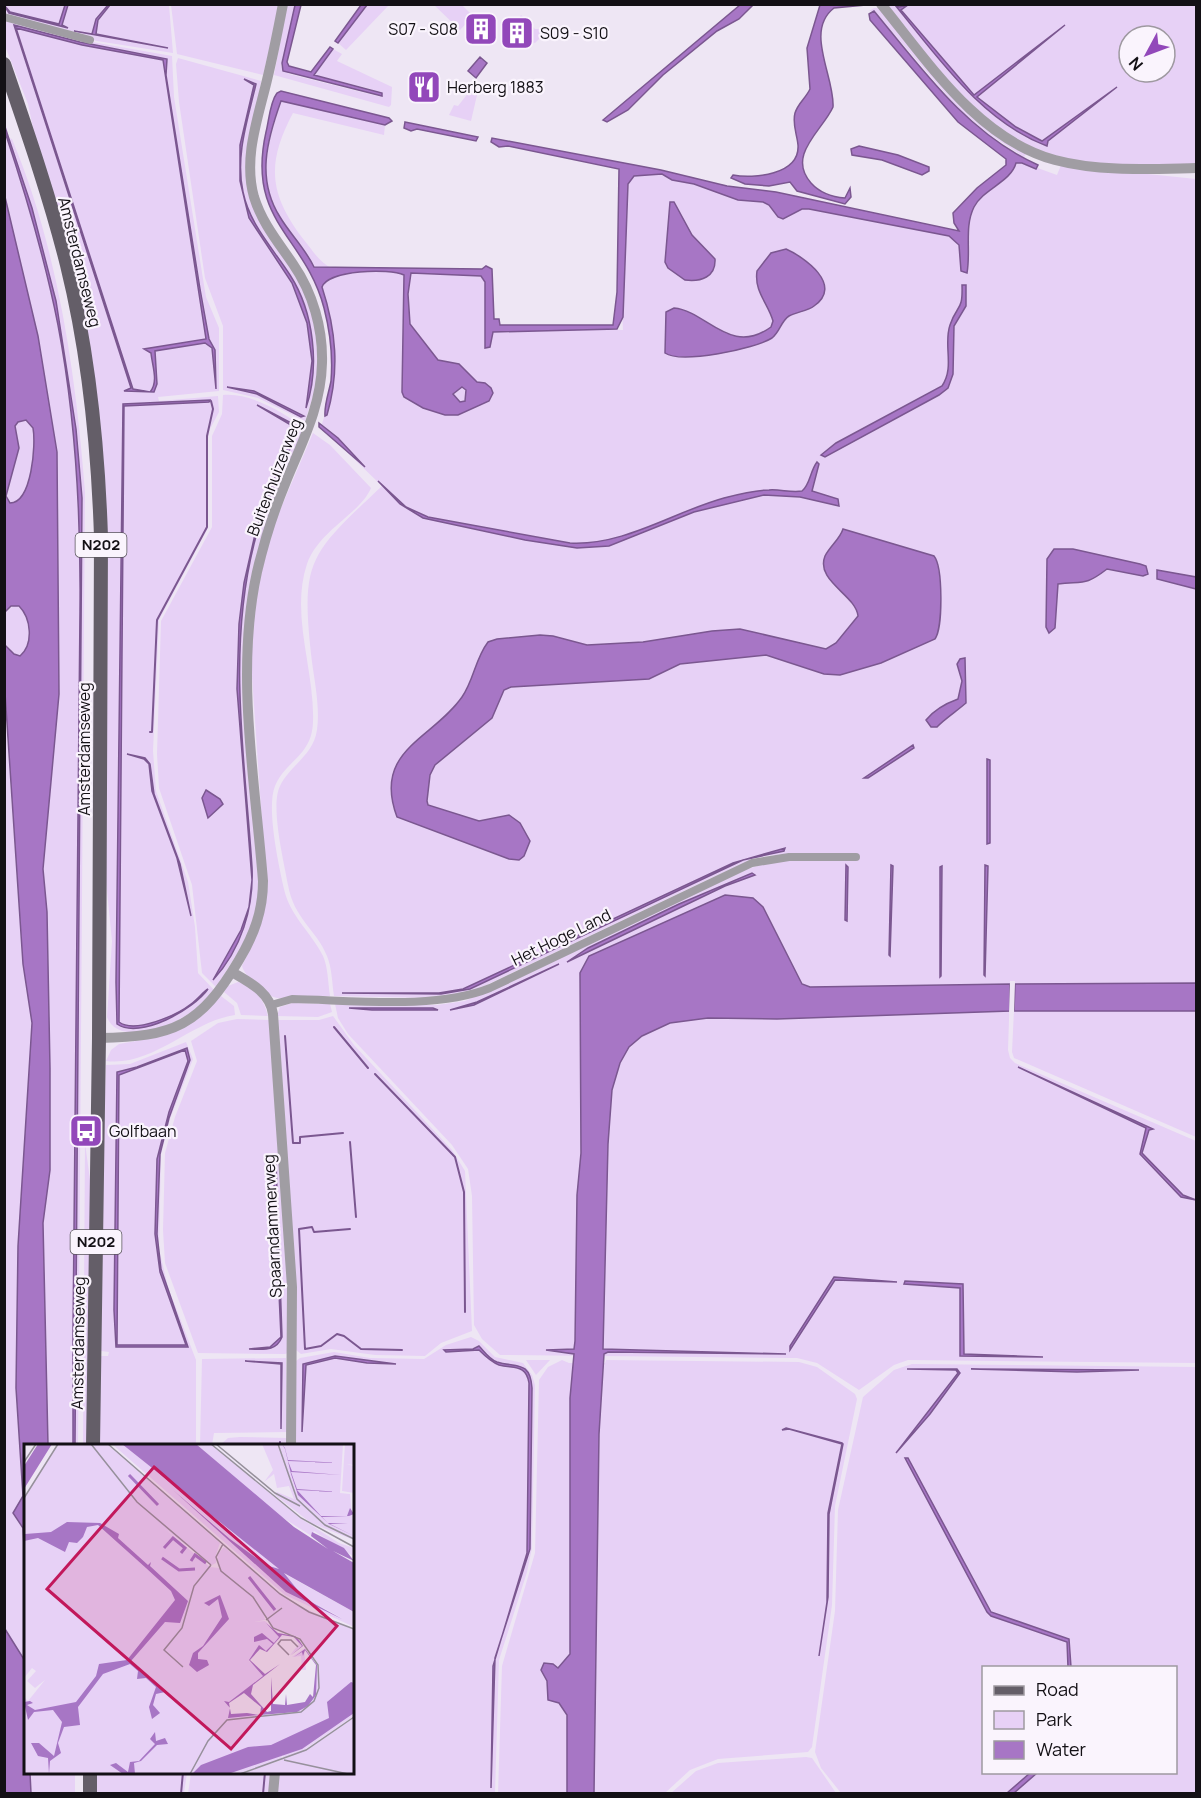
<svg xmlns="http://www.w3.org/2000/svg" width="1201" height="1798" font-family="Manrope,sans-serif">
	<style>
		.green { fill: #e7d1f6; fill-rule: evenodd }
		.water { fill: #a776c5; stroke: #7b5790; stroke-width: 1.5; fill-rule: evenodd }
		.pier { fill: #eee6f4 }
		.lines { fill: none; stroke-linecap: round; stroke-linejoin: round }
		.stream { stroke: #7b5790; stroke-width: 2 }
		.minor { stroke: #a09da3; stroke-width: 8 }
		.tertiary { stroke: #a09da3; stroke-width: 10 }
		.primary { stroke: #645e68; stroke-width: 14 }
		.labels { text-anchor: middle; stroke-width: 4.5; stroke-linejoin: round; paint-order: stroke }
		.shield { fill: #faf4fd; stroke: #58545b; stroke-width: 1.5 }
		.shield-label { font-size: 15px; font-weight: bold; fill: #131015 }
		.poi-label { font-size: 16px; fill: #131015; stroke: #faf4fd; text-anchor: start }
		.street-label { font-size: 16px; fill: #131015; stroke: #faf4fd }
		.inset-river { fill: none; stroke: #a776c5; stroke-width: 3 }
		.inset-road { fill: none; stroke: #96909b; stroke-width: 1.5 }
		.view { fill: #c2185b; fill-opacity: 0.15; stroke: #c2185b; stroke-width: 3 }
		.inset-edge { fill: none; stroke: #131015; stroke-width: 3 }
	</style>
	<rect width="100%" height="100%" fill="#eee6f4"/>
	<path class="green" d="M4,5H169L173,53L97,41L5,15Z
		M171,5H280L263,75L177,54Z
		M287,5H295L281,66L289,74L381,97L371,89L314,75L333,49L342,54L337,61L392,87L391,105L389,107L274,75Z
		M367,5H389L346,50L338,43Z
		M434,5H462L473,16L460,30Z
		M885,5H1196V166C1146,165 1089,169 1041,151C973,125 930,58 885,5ZM1129,36H1165V72H1129Z
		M874,8H879L937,77L1027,152L1024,157L989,134L958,108L874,11H869Z
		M521,15L535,29H539L541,37L535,43L531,42L533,36L518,20Z
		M4,19L75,39L172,56L174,97L203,279L206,297L219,328V391L158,397L159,401L218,396L219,412L210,429L208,439V528L159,620L153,751L156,791L188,882L195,927L198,973L215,991C209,997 202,1006 195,1012C176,1027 118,1047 107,1017L112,941L106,881L102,456L28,104L5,46Z
		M178,58L261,81L247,179L300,281L315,325L319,378L305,421L258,398L223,390V326L205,278L179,102L176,64Z
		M469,92L477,95L471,121L449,115L454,105L458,106Z
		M283,100L385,125L384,135L293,113C266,164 269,194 304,240C313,251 320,263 333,269L314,267C305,248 290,234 279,216C255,175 269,145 280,103Z
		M4,117L9,138L12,139C58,249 76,374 85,492L78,1445H48L43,1223L50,1170L47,912L43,869L59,694L57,452L38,336L5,197Z
		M1015,160L1057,175L1061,165L1196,179V1137L1014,1058L1012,1052L1015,989H1010L1008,1050L1010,1058L1015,1063L1196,1141V1363L908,1360L894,1365L859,1390L817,1363L797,1358L500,1355L482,1339L474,1325L472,1196L468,1169L452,1145L348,1034L338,1018L335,1004L437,1005L465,1001L744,870L764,864L774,855L756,858L709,879L476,990L435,998L334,996C332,983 332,968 327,956C316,929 294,919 288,885C284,862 270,806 280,786C290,765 313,756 317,730C320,708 315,684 312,662C300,559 309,555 382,486L321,427C339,375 331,335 318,284L334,270L482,271L488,277L490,323L496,328L623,330L621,291L625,168L962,236L967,210Z
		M223,395C249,392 283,412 303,427L248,604L259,899L249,935L216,987L202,973L192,885L159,788L157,754L161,621L212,527V436L222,414Z
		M26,420L33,427C36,445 32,495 14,503H10L6,496L19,448L15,426L17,422Z
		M313,433L330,445L371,488C360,514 319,530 307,564C290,615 315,670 313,722C312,756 286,760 275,786C266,808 279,866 284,889C290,916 311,932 323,956C328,967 328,983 330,996C319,998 288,1000 277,998C265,996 245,977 242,966L254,941L263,837L251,661L256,596L272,529Z
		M15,605C32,612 34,644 20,656L14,654L5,644V612Z
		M4,693L23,964L32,1023L18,1246L16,1388L23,1496L16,1514L23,1528L25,1661L4,1629Z
		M238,982C255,986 264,1000 268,1016L241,1015L237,1003L224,992L228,986Z
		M221,996L234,1006L235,1015C191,1021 153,1067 106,1061L111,1050L119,1044L142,1040Z
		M292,1003L330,1004L332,1012L318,1017L277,1016L280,1007Z
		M333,1016L354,1045L452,1150L465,1171L472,1331L441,1343L425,1356L375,1355L331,1349L301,1354L296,1350L278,1020H319Z
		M237,1019L269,1020L289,1305L288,1353L285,1354L198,1353L165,1263L163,1230L165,1153L175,1117L197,1061L191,1041L218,1023Z
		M186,1042L193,1059L170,1119L161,1155L159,1249L168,1287L196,1360V1445L98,1446L101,1356H108L109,1352L101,1351L100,1245L106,1065L130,1064Z
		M85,1143L91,1187L88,1445L83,1446Z
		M471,1337L479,1341L495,1357L523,1363L532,1375L535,1385L532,1548L527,1572L499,1660L495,1793L277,1794L279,1773L352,1772V1446L294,1445L296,1361L300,1358L334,1352L370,1358L424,1359L446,1345Z
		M286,1358L287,1432L214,1433L212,1445L200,1446L202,1359Z
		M526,1360H550L536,1375Z
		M562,1360L569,1363H605L606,1360L799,1362L817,1367L855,1394L857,1399L835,1506L832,1605L812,1747L808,1752L718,1759L690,1770L665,1793L498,1794L502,1666L535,1553L539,1380L548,1367Z
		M912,1364L1196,1367V1793H841L821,1768L815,1752L835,1611L838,1510L863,1397L894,1370ZM984,1668H1176V1772H984Z
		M240,1437L287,1438V1445L219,1446L228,1438Z
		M806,1757L812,1758L836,1793L670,1794L696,1771L718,1763Z
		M30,1773H75V1793H31Z
		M95,1773H187L184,1793L94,1794Z
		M191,1773H272L270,1793L188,1794Z"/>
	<path class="water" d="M4,5L10,12L59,24L65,5H68L62,25L68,28L9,13Z
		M108,5H110L98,20L96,34L168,48L74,31L92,34L96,19Z
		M295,5H301L287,62L289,66L311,72L330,47L333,49L314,75L382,93V96L283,71L282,63Z
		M361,5H367L338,43L335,41Z
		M740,5H753L739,19L717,31L663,75L628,110L607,122L603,120Z
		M820,5H866L834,8C804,31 835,77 833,107C823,130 786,155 811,183C820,193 831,197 845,198L850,188L851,197L845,204L797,191L790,182L769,186L745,184L731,178L733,175C753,179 800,175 798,145C797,134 792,124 795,113C798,103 806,98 810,89L807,48Z
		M895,5L899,7L908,5L901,10L974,95L1065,25L977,97L1016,127L1042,141L1117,87L1048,141L1047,146C981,121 938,57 895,5Z
		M874,11C921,68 968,134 1038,165L1036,169L1022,163H1016C1011,182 983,189 974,207C964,227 971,251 967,273L961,271L959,245L949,236L809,209H802L783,219L778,217L769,205L763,202L738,200L694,184L672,180L662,174L634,176L628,184L623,317L617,329L493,332L490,347L485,348V282L481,276L411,273L408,294L410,324L438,360L459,364L477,382L485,383L491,388L493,393L489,401L458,415H445L423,408L404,397L402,392L404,275C389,268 328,270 322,287C336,330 340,371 327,415L325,416C324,405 329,392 331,381C333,356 330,331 324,308C305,235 246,222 266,132C269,120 270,102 277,93L281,91L389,118L392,121L385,125L281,101C267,140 256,179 280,217C290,234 305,248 314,267L482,269L486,266L492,269L494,319H499L500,325H613L617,292L619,169L508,146L499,147L491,142L492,138L661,170L727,186L776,192L959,231L954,223L953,213L977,188L1006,165V159L958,122L870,20L869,14ZM462,387L466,390L465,401L460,402L453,394Z
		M14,25L80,42L167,59L166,75L200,289L209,339L215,350L216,389L212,348L205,343L155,351L157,384L154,392L124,391L131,388ZM16,28L82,45L163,60L206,339L144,349L151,353C152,365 159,382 150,392L133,389Z
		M480,57L487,63L476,78L468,71Z
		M244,79L256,84C248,119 235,155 243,192C250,225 272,247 290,275C314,312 320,367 306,408L312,361L307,323L292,283L249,218L240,181V145L254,85Z
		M405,122L478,137L476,141L417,129L411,131L404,128Z
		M4,124L32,208L56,301L76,429L82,498L75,1445H73V1332L80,611C81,515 76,419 58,325C45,259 26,195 5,132Z
		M859,146L898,155L929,167V171L922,175L882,160L852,155L851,149Z
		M5,197L38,336L57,452L59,694L43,869L47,912L50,1068V1170L43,1223L48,1445L26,1446L25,1566L23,1528L13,1513L23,1496L16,1388L18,1246L32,1023L23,964L5,693L4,644L14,654L20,656C34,644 31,618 19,606H11L5,612ZM26,420L33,428C36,444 32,503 10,503L6,496L19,448L15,426L18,422Z
		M670,202H674L692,235L715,259C716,277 701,282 685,280L668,268L665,262Z
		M786,249C804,257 844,285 814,306C808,311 796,312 789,316C781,321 780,332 772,338C755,349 681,364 665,353L666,312L674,308C707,311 730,357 771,327L773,321C768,303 754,292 757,271L771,253Z
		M962,285H966V306L954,326L953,374L948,388L939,395L825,457L821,455L836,443L942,386C955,367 943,345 950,325C957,304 963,312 962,285Z
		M227,387L254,391L304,416L301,417L257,394Z
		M210,400L209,402L124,406L119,1022C135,1034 177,1015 191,1004C197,1000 204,991 208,989C194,1009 140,1040 117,1024L116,982L123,404Z
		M257,405L297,426L298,429C283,468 264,504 254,544C227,651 245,760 252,867C254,908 241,950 213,980L241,930L249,907L252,880L237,689L239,624L244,583L256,530L273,482L296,428Z
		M319,423L338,438L365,467L319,427Z
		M817,462L819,464L812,491L838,499L839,506L800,497L764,495L694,512L609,546L577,548L525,540L423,518L400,504L378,481L406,507L428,517L570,543C624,546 673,512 724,498C739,494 754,490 769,490C780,489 791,493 802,491C810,485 810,471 817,462Z
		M843,529L934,556C943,567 943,628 935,639L881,663L840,675L824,674L766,655L680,664L649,679L511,687L504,690L492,718L435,765L430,775L427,801L428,805L479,821L509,815L520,823L530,841L524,856L519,860L509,859L397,817C372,750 433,739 462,697C474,680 475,659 488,642L497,639L540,635L553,636L587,645L643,642L712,631L740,629L826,649L836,643L858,616C856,595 815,581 825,556C830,546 840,539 843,529Z
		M1054,549H1073L1140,564L1146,566L1148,574L1143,576L1107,569C1085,586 1084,581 1058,584L1055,628L1049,633L1046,627L1047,559Z
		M1157,570L1196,577V589L1157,579Z
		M965,658L966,703C958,710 942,721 937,727H931L926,720C934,710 947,703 958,699L962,681L957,664L960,659Z
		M913,745L914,748L868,778H864Z
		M127,754L145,758L150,764L154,794L180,864L191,916L177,858L152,791L149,764L144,759Z
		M987,759L990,760V843L987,844Z
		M206,790L220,799L223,804L208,818L202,798Z
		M785,848L784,851L743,860L470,989L441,994L342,993H439L463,989L733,863Z
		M846,865L848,867L847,921L845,920Z
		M891,865L893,866L890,956L889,955Z
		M985,865L988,866L985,976L984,975Z
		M942,866L941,976L940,977V867Z
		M752,873L755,875L725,886L567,962L588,948L679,904Z
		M725,895L753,898L763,907L802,984L810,987L1010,984V1011L777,1019L708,1018L670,1023L642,1036L629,1047L620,1063L612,1090L608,1144L603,1349L786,1354L608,1352L604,1354L599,1434L594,1793H567V1715L559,1703L548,1700L547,1681L541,1670L544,1663L553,1664L558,1668L570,1654V1398L574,1354L546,1350L574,1349L575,1341L577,1195L581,1153L580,973L589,956Z
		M559,964L474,1005L450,1010L477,1002Z
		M1196,983V1011H1014L1015,984Z
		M349,1008H433L438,1010H372Z
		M187,1048L190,1060L169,1118L160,1154L157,1234L161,1269L188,1347H116L114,1310L117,1072L137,1067ZM185,1050L188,1061L169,1112L157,1159L155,1234L160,1272L186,1345H117L119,1075Z
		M1018,1067L1153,1129L1149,1130L1142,1153L1183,1195L1196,1200L1181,1197L1140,1154L1146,1128Z
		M273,1161L276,1162L282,1337C276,1352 263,1349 249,1349L270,1347L281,1337Z
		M834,1277L897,1282L835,1280L790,1350V1346Z
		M905,1281L963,1284L964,1354L1043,1357L960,1356V1288L904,1284Z
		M479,1346C484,1351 489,1359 497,1362C516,1368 530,1360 532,1388L530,1549L495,1658L491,1788L493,1666L527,1553L529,1383C526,1364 514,1369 499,1365C491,1362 485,1356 479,1350L446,1352L444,1350L473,1349Z
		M335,1356L396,1364L367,1363L335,1358L306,1365L302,1432L303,1364Z
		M245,1361L282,1363L281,1429V1364Z
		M907,1369H957L960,1373L930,1414L896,1453L958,1373L956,1370Z
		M971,1369L1139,1370L1077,1372Z
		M786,1428L842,1443L843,1444L829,1514L828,1597L819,1656L827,1602L828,1513L842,1444L789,1429L782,1430Z
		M905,1458H908L991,1612L1069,1639L1071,1667H1068L1067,1642L991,1616L987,1612Z
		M5,1629L25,1661L26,1772L30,1773L31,1793H5Z
		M1030,1773H1037L1014,1793H1007Z"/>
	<path class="pier" d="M1010,981H1015L1014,1014H1009Z"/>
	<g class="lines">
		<path class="stream" d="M150,732H152L157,620L207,527V436L213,409L211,401
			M334,1027L368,1068
			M285,1036L293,1143H300V1137L343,1133
			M375,1074L455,1157L464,1192L465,1312
			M350,1142L356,1217
			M350,1229L314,1232L312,1227L299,1229L305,1349L321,1346L337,1334L344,1336L361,1349L402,1350
			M280,1446V1442
			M181,1794L183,1772
			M263,1794L265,1772"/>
		<path class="minor" d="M4,17L90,40
			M271,1005L292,999C351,1000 436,1010 490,988L752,863L789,857H856"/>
		<path class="tertiary" d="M881,4C929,63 978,139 1055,160C1100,172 1150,169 1196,168
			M232,972C249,982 270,992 273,1014L292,1287L291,1446
			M99,1038C174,1037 200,1026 239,960C254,935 263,911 263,881C255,780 235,672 257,572C264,542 273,513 285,484C301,444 321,408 322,363C323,329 313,293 293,264C278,242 262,223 254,197C243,158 258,118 267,80C273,55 278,30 283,4
			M273,1794L275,1772"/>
		<path class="primary" d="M4,64C27,131 50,197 67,265C89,354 98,445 101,537L99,1038L93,1446
			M90,1794V1772"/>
	</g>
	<defs>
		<symbol id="building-square" viewBox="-11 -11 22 22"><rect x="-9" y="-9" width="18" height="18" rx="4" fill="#9248ba" stroke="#faf4fd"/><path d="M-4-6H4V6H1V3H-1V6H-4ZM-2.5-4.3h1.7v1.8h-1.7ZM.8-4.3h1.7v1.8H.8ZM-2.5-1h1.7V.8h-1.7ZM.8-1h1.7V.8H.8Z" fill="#fff"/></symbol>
		<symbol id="restaurant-square" viewBox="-11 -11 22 22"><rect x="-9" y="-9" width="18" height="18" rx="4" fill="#9248ba" stroke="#faf4fd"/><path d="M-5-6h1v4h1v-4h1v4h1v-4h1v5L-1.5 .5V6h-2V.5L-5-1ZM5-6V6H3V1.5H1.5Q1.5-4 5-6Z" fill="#fff"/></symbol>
		<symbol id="bus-square" viewBox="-11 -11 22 22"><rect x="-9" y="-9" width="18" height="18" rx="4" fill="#9248ba" stroke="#faf4fd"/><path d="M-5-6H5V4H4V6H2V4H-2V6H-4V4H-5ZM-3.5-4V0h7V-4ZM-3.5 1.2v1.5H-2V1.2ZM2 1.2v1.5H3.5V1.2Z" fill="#fff"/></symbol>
	</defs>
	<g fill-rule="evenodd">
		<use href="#building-square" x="462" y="10" width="38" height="38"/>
		<use href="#building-square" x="498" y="14" width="38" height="38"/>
		<use href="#restaurant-square" x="405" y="68" width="38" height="38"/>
		<use href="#bus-square" x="67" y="1112" width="38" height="38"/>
	</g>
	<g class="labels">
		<g class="shield">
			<rect x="75.5" y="533" width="51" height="24" rx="4.5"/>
			<rect x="70.5" y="1230" width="51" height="24" rx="4.5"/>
		</g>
		<g class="shield-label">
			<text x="101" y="550">N202</text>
			<text x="96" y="1247">N202</text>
		</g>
		<g class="poi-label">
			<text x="458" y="35" text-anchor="end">S07 - S08</text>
			<text x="540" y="39">S09 - S10</text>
			<text x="447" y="93">Herberg 1883</text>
			<text x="109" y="1137">Golfbaan</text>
		</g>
		<g class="street-label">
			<text transform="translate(80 262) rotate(76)" y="6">Amsterdamseweg</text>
			<text transform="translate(274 477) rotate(-69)" y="6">Buitenhuizerweg</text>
			<text transform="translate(84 749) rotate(-90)" y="6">Amsterdamseweg</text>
			<text transform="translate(561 937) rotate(-26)" y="6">Het Hoge Land</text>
			<text transform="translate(272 1226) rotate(-93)" y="6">Spaarndammerweg</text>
			<text transform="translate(78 1343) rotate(-89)" y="6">Amsterdamseweg</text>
		</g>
	</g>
	<g transform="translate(24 1444)">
		<rect width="330" height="330" fill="#eee6f4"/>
		<path d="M35,0H83L196,99L192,111V119L188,121L140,84L186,123L195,124L193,111L200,103L268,159L330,186V272L280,306L261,315L258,311V316L214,330H0V253L4,257L21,236L11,244L3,237L12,227L8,224L0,234V54ZM240,170L250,185L275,193L293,218L295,224L281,204L268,213L277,212L278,226H282L280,205L292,219V251L284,262L271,269L207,273L204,259L241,231L225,217L236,204L243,208L258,192L269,193L275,200L266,211L278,202L270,193L257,192L241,177L230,178L241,176ZM88,0L100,1L255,125L242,121L206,95L151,46L262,148L318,174L280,154L259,129L330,168V183L261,151ZM172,0H186L276,74L315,99L330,104L329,112L290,87L287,92L330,119L253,70ZM238,0H319L316,49L326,50L330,96L287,79L251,51L253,48L270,55L265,42L253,44L250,30L240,38L249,26ZM321,0H330V21L322,20L330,22V49L318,47ZM330,274V330H218L284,305Z" fill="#e7d1f6" fill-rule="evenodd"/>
		<path d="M14,0H28L0,45V22ZM98,0H172L270,83L304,105L287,92L288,88L320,104L330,117L309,107L330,119V168L260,129L280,154L318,175L262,148L149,46L206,95L242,121L255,125ZM258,0L261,4L264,16L317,19L264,17L268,27L317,31L267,28L273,45L316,48L273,46L297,72H323L326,64L330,70L325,72L298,73L304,79H324L306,80L330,92L305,80L274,51L267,30L261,5ZM43,78L76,79L95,90L94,94L124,121L127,118L126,122L164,157L156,179L141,178L107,217L141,248L132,250L129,261L136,269L128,275L125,263L132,243L122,234L113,235L114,227L106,220L79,230L54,263L56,281L40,283L34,299L37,309L26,317L25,330L24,314L14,312L7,299H15L30,312L38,278L29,266L10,268L4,276L0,258L6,257L9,259L3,261L11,266L52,258L72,232L75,220L103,216L151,156L147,147L122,124L106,143L122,124L74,81L63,83L59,93L53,99L45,98L41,108L14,94L0,97L1,90L27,88ZM196,151L205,175L174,209V215L183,216L185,221L173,228L165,221L169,209L179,202L198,173L194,155L185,162L180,159ZM242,179L254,189L271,192L275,196L279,202L266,212L278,202L270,193L258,191L243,208L236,205L226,216L241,230L256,220L229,241L227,250L243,268L247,267V233L249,260L261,261L262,250L263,261L281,258L286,250L289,253L292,221L281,206L279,212L278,208L270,213L281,205L293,221L292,251L284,262L273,268L236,271L237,263L220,249L205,259L207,270L223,269L235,271L204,274L206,264L200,257L205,258L239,232L225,216L235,201L242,207L249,200L243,195L230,198V193L238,189L250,199L255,193ZM327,238L330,239V269L278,305L207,329L168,330L177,321L224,303L247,301L305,274L303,258ZM131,288L132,297L141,294L144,300L133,301L117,317L110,319L111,330H99L86,321L92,319L104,328L106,318L115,317L131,300L126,295Z" fill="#a776c5"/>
		<path class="inset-river" d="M105,31L134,61M140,104L149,94L161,104L157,109M138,114L155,126L171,125M167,117L171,111L182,119M225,133L251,166"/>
		<path class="inset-road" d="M67,0L113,58L187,121M84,0L256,150L285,168L330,185M187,0L277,74L330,103M192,0L251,49L276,62M254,0L273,55L301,81L330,95M0,18L12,0M0,54L34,0M242,176L258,164M265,211L254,200L257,196H267L274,203M159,223L140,206L158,184L170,142L187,121M260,316L324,330M166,330L184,297L203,276L277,268L290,257L295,244L294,221L276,195L249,184L229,153L197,127L192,113L199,100M216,330L282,306L330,273"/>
		<path class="view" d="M130,23L313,182L207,305L23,145Z"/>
		<rect width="330" height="330" class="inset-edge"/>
	</g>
	<rect width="1201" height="1798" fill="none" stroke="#131015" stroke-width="12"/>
	<rect x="982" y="1666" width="195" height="108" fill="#faf4fd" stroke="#9e99a0" stroke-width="1.5"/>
	<rect x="994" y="1686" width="30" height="9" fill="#645e68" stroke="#9e99a0" stroke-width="1.5"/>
	<text x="1036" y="1696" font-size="18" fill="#131015">Road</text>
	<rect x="994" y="1711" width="30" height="18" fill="#e7d1f6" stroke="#9e99a0" stroke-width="1.5"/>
	<text x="1036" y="1726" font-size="18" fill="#131015">Park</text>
	<rect x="994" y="1741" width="30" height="18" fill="#a776c5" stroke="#9e99a0" stroke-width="1.5"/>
	<text x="1036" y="1756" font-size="18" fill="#131015">Water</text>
	<g transform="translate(1147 54) rotate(229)"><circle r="28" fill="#faf4fd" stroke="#9e99a0" stroke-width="1.5"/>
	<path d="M0-4.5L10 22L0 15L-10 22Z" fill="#9248ba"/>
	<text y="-9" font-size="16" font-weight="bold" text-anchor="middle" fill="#131015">N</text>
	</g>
</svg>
